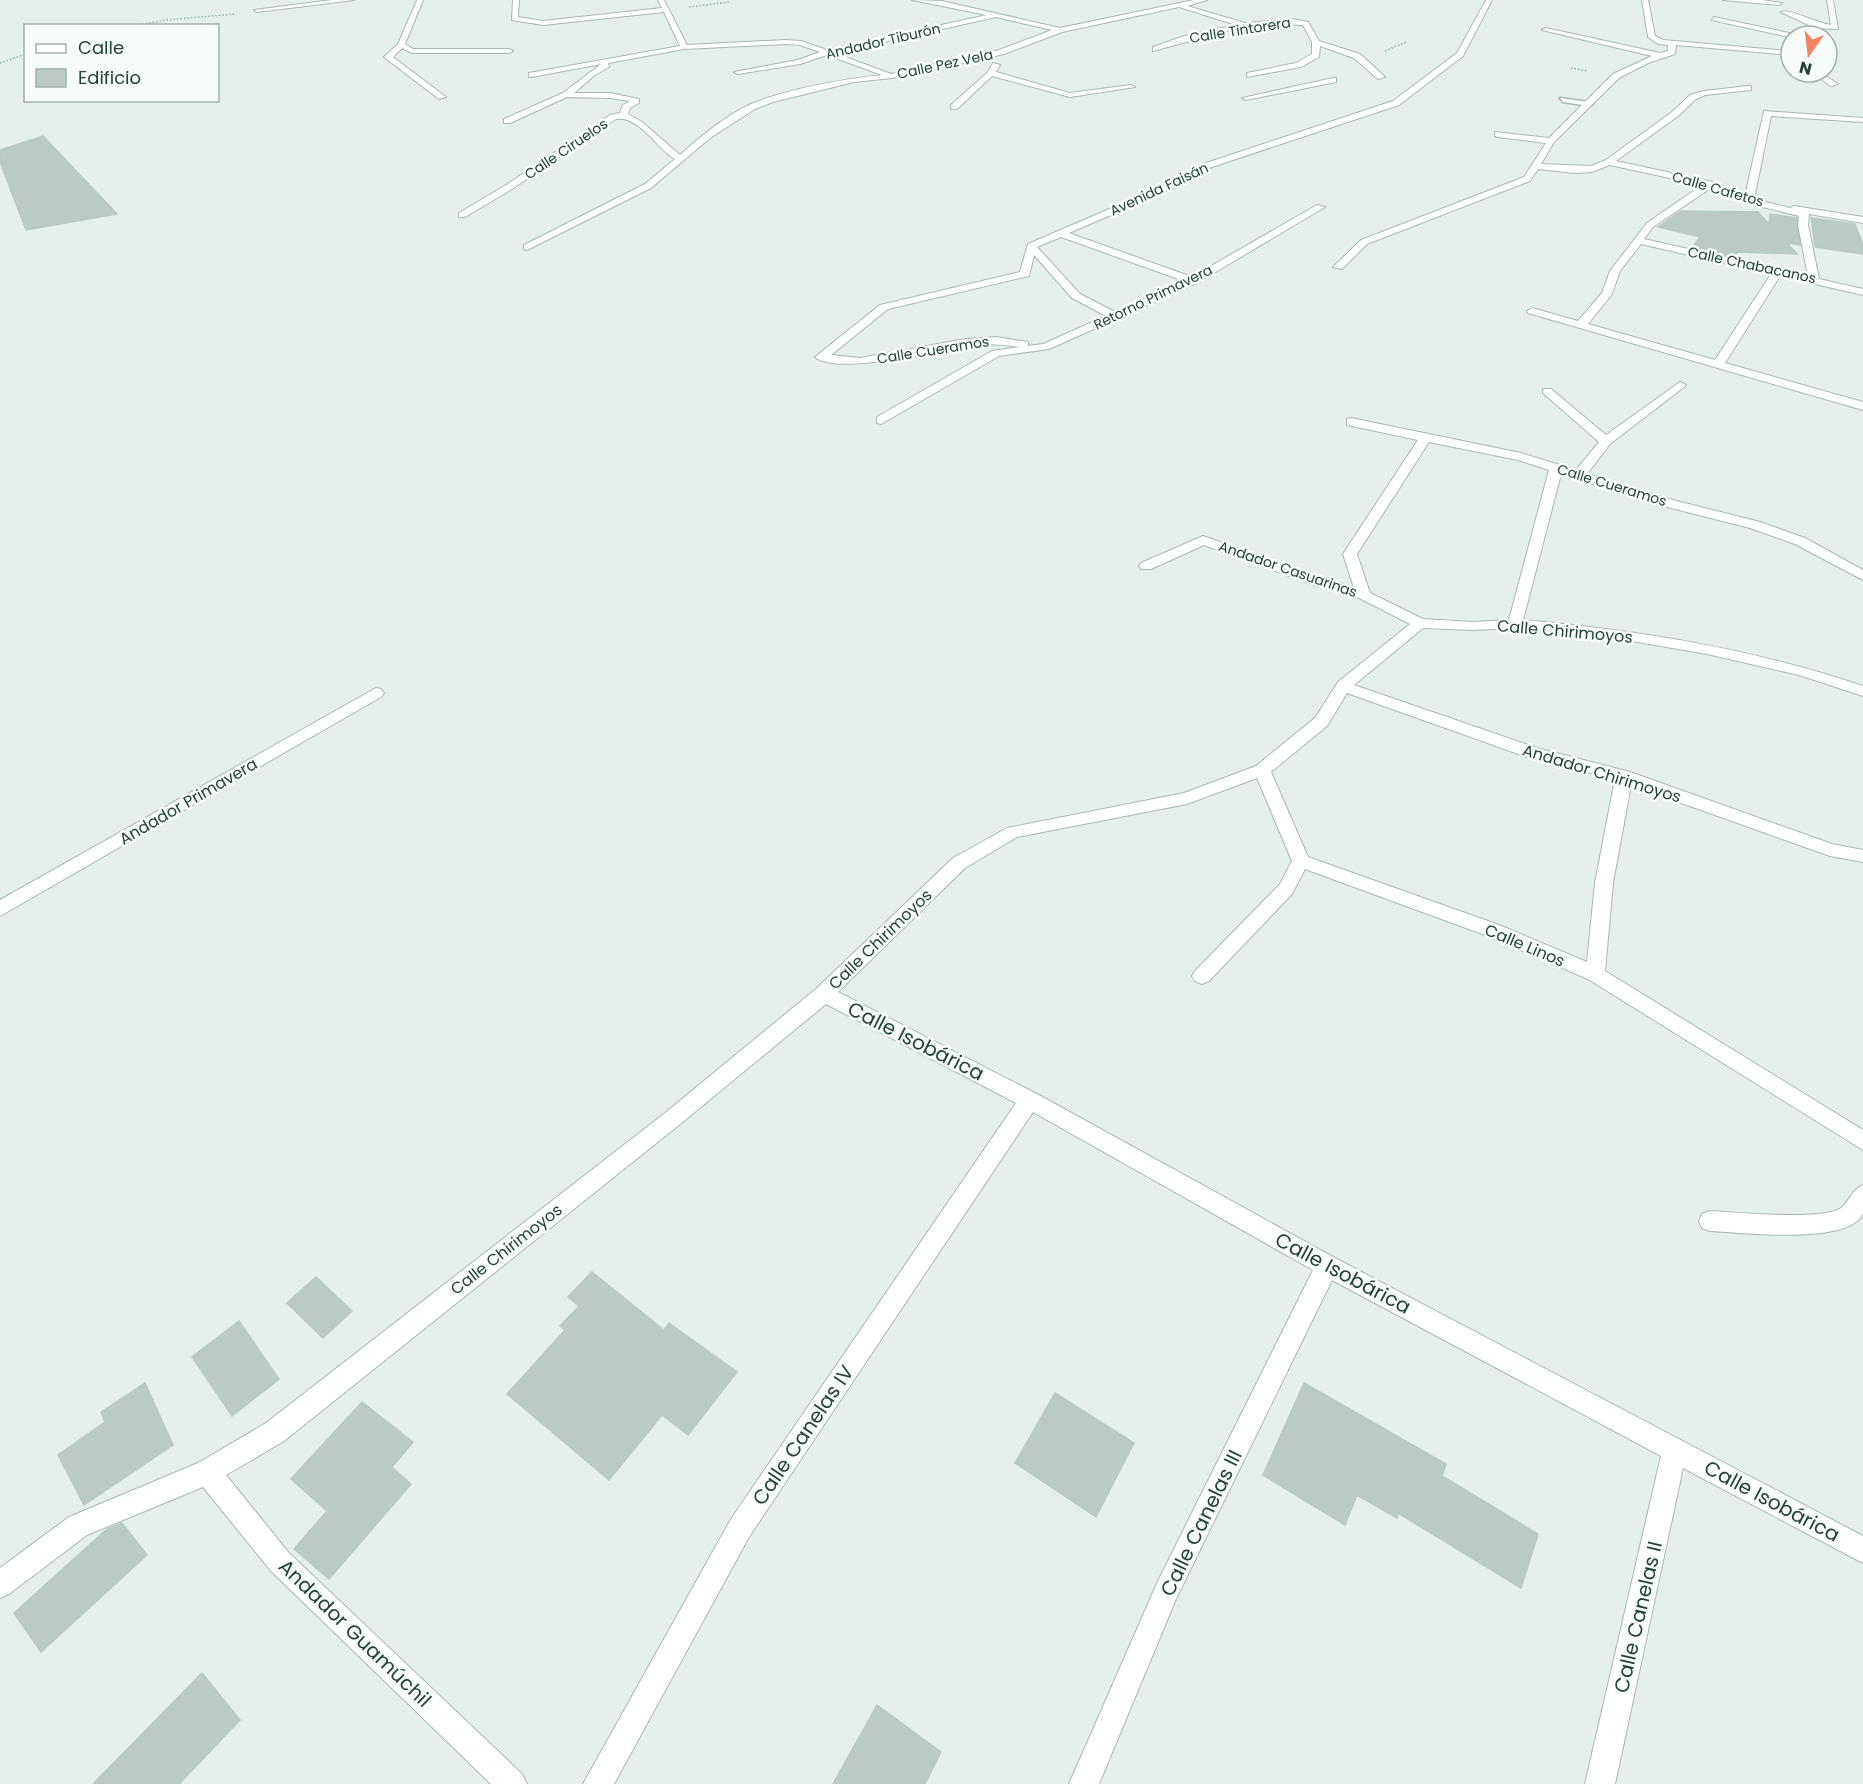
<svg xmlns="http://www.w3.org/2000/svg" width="1863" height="1784" font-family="Poppins,sans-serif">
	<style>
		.building { fill: #bbcac4; stroke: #b8c9c2; stroke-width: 1.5 }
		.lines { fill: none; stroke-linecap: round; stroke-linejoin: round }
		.service-casing { stroke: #a8b8b2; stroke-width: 3 }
		.minor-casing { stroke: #a8b8b2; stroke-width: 2 }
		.path { stroke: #86b3a5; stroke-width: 1.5; stroke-dasharray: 1.5 2; stroke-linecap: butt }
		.service { fill: #fff; fill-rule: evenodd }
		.minor { fill: #fff; fill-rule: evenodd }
		.labels { text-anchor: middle; stroke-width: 5; stroke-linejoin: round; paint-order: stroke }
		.far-street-label { font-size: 14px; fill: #24423a; stroke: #f7fbf9 }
		.street-label { font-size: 16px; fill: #24423a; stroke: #f7fbf9 }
		.near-street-label { font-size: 20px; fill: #24423a; stroke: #f7fbf9 }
	</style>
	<rect width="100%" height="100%" fill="#e6efeb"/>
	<path class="building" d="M43,136L117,214L26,230L0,162V150Z
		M1681,211L1758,212L1769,224L1770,214L1797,218L1800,245L1787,243L1797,254L1737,252L1734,257L1692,248L1700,237L1658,227Z
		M1811,218L1855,224L1863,245V254L1815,247Z
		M592,1272L664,1330L669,1323L737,1372L688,1435L662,1415L609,1480L507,1394L565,1330L560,1326L579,1306L568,1297Z
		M316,1277L352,1311L323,1338L287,1303Z
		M239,1321L279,1379L232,1416L192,1357Z
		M145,1383L173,1445L84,1505L58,1455L105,1422L101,1412Z
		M1304,1383L1446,1464L1442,1476L1538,1534L1521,1588L1398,1513L1397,1518L1357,1495L1345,1525L1263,1475Z
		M1055,1393L1134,1443L1096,1517L1015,1463Z
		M362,1402L413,1442L392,1467L411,1484L329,1579L294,1549L327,1511L291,1479Z
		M122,1523L147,1555L41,1652L14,1613L107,1529Z
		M202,1673L240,1720L179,1784H93Z
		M877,1705L941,1752L925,1784H833Z"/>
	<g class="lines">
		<defs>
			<path id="service" d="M1560,98L1589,102L1593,104L1589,106L1563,102Z"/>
			<path id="minor" d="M332,0H354L257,12L254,10Z
				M417,0H423L405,44L413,49H509L513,51L509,53H412L402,48L393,57L446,97L439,99L384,57L398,44Z
				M513,0H519L518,17L543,21L662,8L658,0H664L687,45L786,40L801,41L827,50L987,15L912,0L942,1L1060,28L1194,0H1207L1187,6L1245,23L1292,19L1308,22L1319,41L1360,54L1385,77L1378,79L1354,58L1320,46L1319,57L1301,67L1247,77V73L1296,63L1312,54V42L1303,25L1274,24L1230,30L1153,51V47L1184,36L1236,25L1179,7L1062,32L1004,54L968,62L892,78L854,82L773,102L755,109L710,138L651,188L527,250L524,249V245L645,184L675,159C656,148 639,115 616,119L512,189L465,217H459V213L506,185L610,115L620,113L623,105L630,101L610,98L567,97L510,123H504V119L563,93L601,64L532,77H529V73L680,46L664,12L543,25L512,20ZM996,17L1052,30L999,50L891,74L835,53ZM786,44L800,45L820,52L798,60L734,72L738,74L800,64L827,55L882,75C843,79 787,89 751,104C725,116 701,136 680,155L642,122L628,114L630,108L639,103V99L610,93H574L595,75L609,67L608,63L684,49Z
				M1486,0H1492L1463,56L1399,105L1212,167L1178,186L1069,233L1192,277L1317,205L1325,207L1197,283L1049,349L999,356L881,424L877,423V417L992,351L1020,347C1001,344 984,343 965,346C934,350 838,376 815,357L880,305L1020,272L1028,244L1172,182L1206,163L1393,101L1457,53ZM1061,237L1184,281L1115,312L1080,294L1037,247ZM1034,255L1072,298L1106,316L1043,344L1028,346V342L996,337L966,339L860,358L831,355L888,309L1029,276Z
				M1642,0H1648L1655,36L1663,40L1790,51L1791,55L1676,45L1675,54L1648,63L1619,78L1554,142L1541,164L1591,166L1606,160L1672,112L1690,95L1704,91L1748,86H1751V90L1705,95L1696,99L1678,116L1616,161L1713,182L1745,196L1764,111L1863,118V122L1771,116L1754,199L1790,208L1794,206L1863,217V223L1809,214L1808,225L1819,279L1863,289V295L1780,276L1725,363L1863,402V410L1528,313L1527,311L1532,308L1578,321L1602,293L1610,271L1647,223L1702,185L1610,165L1592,172L1575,173L1538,169L1530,181L1367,244L1342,269L1333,267L1361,240L1524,177L1546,143L1498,137L1495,136V132L1549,138L1613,74L1652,56L1542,30L1546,28L1660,53L1668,51V45L1658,44L1648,37ZM1711,188L1746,203L1799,216L1798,225L1808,276L1644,239L1653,227ZM1641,244L1771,274L1715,360L1588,324L1612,294L1620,271Z
				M1723,0H1762L1782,3L1779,5Z
				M1827,0H1833L1838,29L1815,28L1781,12C1789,8 1818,24 1831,25Z
				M1714,17L1789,33L1793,35L1789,37L1712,20Z
				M993,63L1000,65L996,72L1070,93L1131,85L1135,87L1070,97L992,76L957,109H951V105L988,72Z
				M1811,72H1820L1838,84L1831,86Z
				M1333,78H1336V82L1246,100L1242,98Z
				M1680,382L1686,385L1684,387L1610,444L1587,474L1673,500L1760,522L1805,538L1863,570V580L1795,544L1750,528L1663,506L1561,474L1523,620C1641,631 1750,648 1863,686V696L1799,675L1707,654L1620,639L1515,628L1473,630L1423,628L1354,685L1537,748L1630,772L1832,844L1863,850V862L1830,856L1631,785L1613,883L1605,971L1863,1130V1150L1588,979L1485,935L1305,869L1292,894L1209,981L1202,984L1195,981L1192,976L1195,971L1280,884L1292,861L1257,778L1187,804L1017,837L965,868L838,992L1037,1094L1335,1258L1863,1536V1563L1683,1468L1615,1784H1585L1661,1456L1332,1280L1176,1599L1099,1784H1069L1158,1581L1313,1270L1033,1112L749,1537L614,1784H583L731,1519L1016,1103L826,1004L679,1125L284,1441L226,1475L289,1553L522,1774L527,1784H491L271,1571L203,1487L87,1535L9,1594L0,1598V1568L69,1517L198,1463L266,1423L665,1113L817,988L953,858L1007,828L1184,793L1256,766L1315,718L1338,682L1410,624L1359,598L1317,586L1204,545L1151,569H1141L1139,566L1141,563L1203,536L1354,588L1343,554L1418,440L1347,425V419L1351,418L1521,453L1576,470L1599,442L1543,393V389H1551L1606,435ZM1429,442L1518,460L1549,470L1509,620L1473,622L1423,619L1370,593L1357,554ZM1347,693L1527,757L1615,779L1595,883L1587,962L1499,925L1308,857L1271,772L1327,726Z
				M376,688L381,689L384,693L381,697L0,916V900Z
				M1863,1185C1863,1193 1863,1206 1863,1213C1851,1246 1739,1232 1710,1231L1702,1228L1699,1221L1702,1214L1710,1211C1735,1212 1824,1221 1841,1208C1850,1201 1851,1190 1863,1185Z"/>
		</defs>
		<use href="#service" class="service-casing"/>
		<use href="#minor" class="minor-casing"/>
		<path class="path" d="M689,7L730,2
			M132,26L166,20L236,14
			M1385,51L1406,42
			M0,63L26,54
			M1571,68L1588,71"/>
		<use href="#service" class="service"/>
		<use href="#minor" class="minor"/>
	</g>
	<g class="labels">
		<g class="far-street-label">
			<text transform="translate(1240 30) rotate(-9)" y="5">Calle Tintorera</text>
			<text transform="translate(883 41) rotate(-13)" y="5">Andador Tiburón</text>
			<text transform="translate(945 64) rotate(-12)" y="5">Calle Pez Vela</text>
			<text transform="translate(566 149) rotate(-34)" y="5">Calle Ciruelos</text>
			<text transform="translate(1159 189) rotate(-25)" y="5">Avenida Faisán</text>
			<text transform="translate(1718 189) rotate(16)" y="5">Calle Cafetos</text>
			<text transform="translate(1752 265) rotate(12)" y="5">Calle Chabacanos</text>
			<text transform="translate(1153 297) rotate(-26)" y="5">Retorno Primavera</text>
			<text transform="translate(933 350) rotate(-9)" y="5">Calle Cueramos</text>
			<text transform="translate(1612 485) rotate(17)" y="5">Calle Cueramos</text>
			<text transform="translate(1288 569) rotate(19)" y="5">Andador Casuarinas</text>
		</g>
		<g class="street-label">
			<text transform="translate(1565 631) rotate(5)" y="6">Calle Chirimoyos</text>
			<text transform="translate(1602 773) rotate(17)" y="6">Andador Chirimoyos</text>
			<text transform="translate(188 801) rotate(-30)" y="6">Andador Primavera</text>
			<text transform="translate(880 939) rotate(-44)" y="6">Calle Chirimoyos</text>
			<text transform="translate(1525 945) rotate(23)" y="6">Calle Linos</text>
			<text transform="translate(506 1249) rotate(-38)" y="6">Calle Chirimoyos</text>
		</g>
		<g class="near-street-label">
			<text transform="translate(916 1041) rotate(27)" y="7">Calle Isobárica</text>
			<text transform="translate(1343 1273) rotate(28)" y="7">Calle Isobárica</text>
			<text transform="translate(803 1435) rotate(-56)" y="7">Calle Canelas IV</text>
			<text transform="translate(1772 1501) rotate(28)" y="7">Calle Isobárica</text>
			<text transform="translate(1201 1523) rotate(-64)" y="7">Calle Canelas III</text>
			<text transform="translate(1638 1617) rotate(-77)" y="7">Calle Canelas II</text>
			<text transform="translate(355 1633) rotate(44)" y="7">Andador Guamúchil</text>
		</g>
	</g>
	<rect x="24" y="24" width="195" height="78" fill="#f7fbf9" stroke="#a3b1ad" stroke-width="1.5"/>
	<rect x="36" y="44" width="30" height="9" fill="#ffffff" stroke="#a3b1ad" stroke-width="1.5"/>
	<text x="78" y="54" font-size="18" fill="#24423a">Calle</text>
	<rect x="36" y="69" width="30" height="18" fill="#bbcac4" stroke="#a3b1ad" stroke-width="1.5"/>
	<text x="78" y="84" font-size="18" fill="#24423a">Edificio</text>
	<g transform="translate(1809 54) rotate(194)"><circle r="28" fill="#f7fbf9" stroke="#a3b1ad" stroke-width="1.5"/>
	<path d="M0-4.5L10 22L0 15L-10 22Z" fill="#f4845f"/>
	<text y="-9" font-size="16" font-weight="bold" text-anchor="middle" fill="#24423a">N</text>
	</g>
</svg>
